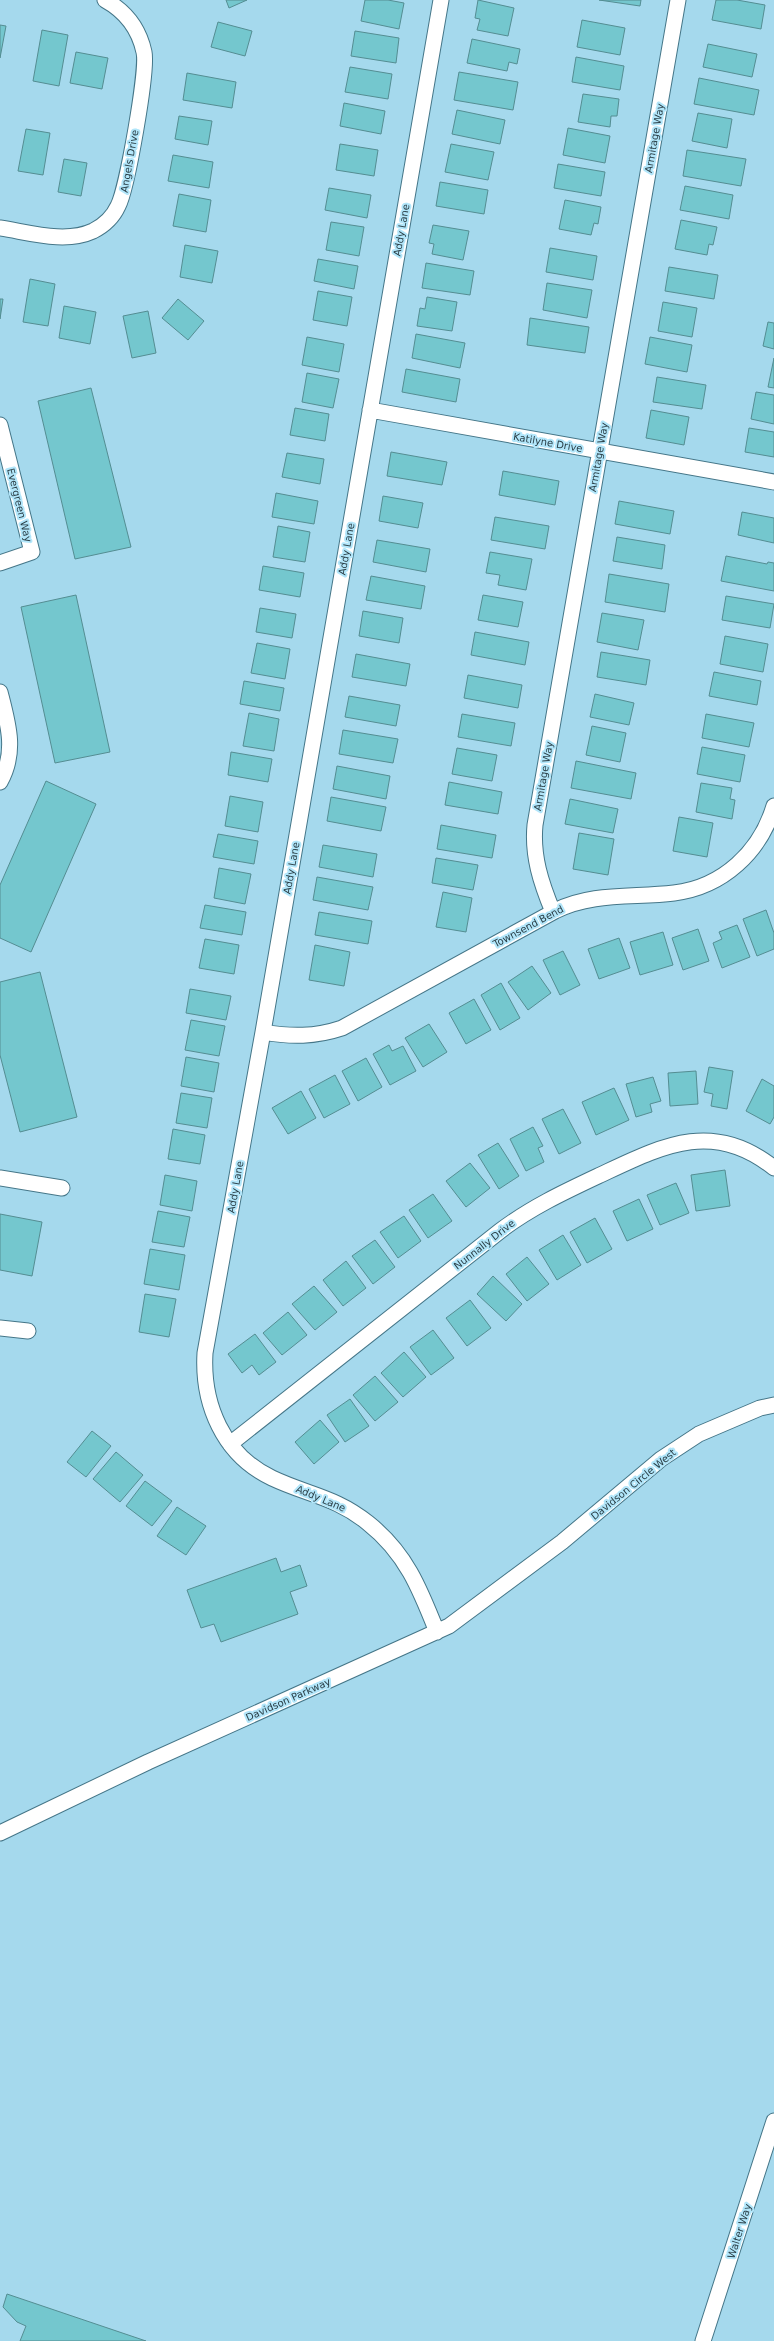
<svg xmlns="http://www.w3.org/2000/svg" width="774" height="2341" font-family="'DejaVu Sans',sans-serif">
	<style>
		.building { fill: #74c7ce; stroke: #548d92 }
		.lines { fill: none; stroke-linecap: round; stroke-linejoin: round }
		.street-casing { stroke: #457688; stroke-width: 17 }
		.street { stroke: #fff; stroke-width: 15 }
		.labels { text-anchor: middle; stroke-width: 4; stroke-linejoin: round; paint-order: stroke }
		.street-label { font-size: 10px; fill: #293e46; stroke: #b2e6fa }
	</style>
	<rect width="100%" height="100%" fill="#a5d9ed"/>
	<path class="building" d="M226,0H247L229,8Z
		M365,0H388L404,3L399,29L361,21Z
		M478,0L514,8L508,36L477,30L480,19L475,18Z
		M599,0H641L640,6Z
		M716,0H737L765,5L761,29L712,20Z
		M582,20L625,28L620,55L577,47Z
		M218,22L252,31L245,56L211,47Z
		M0,25L6,26L0,58Z
		M42,30L68,35L59,86L33,81Z
		M355,31L399,38L396,63L351,56Z
		M472,39L520,49L517,64L509,62L507,71L467,63Z
		M708,44L757,54L752,77L703,67Z
		M76,52L108,58L102,89L70,83Z
		M576,57L624,66L620,90L572,82Z
		M350,67L392,74L388,99L345,92Z
		M459,72L518,82L513,110L454,100Z
		M187,73L236,82L232,108L183,100Z
		M699,78L759,90L754,115L694,104Z
		M583,94L619,99L617,116H611L610,127L578,122Z
		M344,103L385,111L381,134L340,126Z
		M457,110L505,120L500,144L452,134Z
		M698,113L732,119L727,148L692,141Z
		M179,116L212,121L208,145L175,139Z
		M568,128L610,136L605,163L563,155Z
		M26,129L50,133L43,175L18,171Z
		M340,144L378,150L374,176L336,170Z
		M451,144L494,152L488,180L445,172Z
		M687,150L746,159L741,186L683,176Z
		M173,155L213,162L209,188L168,181Z
		M64,159L87,163L81,196L58,192Z
		M558,164L605,172L601,196L554,188Z
		M440,182L488,190L484,214L436,206Z
		M685,186L733,195L729,219L680,210Z
		M329,188L371,195L367,218L325,210Z
		M179,194L211,200L206,232L173,226Z
		M565,200L601,207L598,224L594,223L591,235L559,229Z
		M681,220L717,227L713,245L709,244L707,255L675,249Z
		M331,222L364,227L359,256L326,250Z
		M433,225L469,231L463,260L432,254L434,244L429,243Z
		M185,245L218,251L212,283L180,277Z
		M550,248L597,256L593,280L546,272Z
		M318,259L358,266L354,289L314,281Z
		M426,263L474,271L470,295L422,288Z
		M669,267L718,275L714,299L665,291Z
		M30,279L55,284L48,326L23,322Z
		M547,283L592,290L587,318L543,310Z
		M318,291L352,297L347,326L313,320Z
		M427,297L457,302L452,331L417,326L420,308L425,309Z
		M0,299H3L0,319Z
		M178,299L204,321L188,340L162,318Z
		M663,302L697,308L692,337L658,331Z
		M64,306L96,312L90,344L59,338Z
		M148,311L156,353L132,358L123,316Z
		M530,318L589,327L585,353L527,345Z
		M768,322L774,323V349L763,346Z
		M416,334L465,343L460,368L412,358Z
		M307,337L344,344L339,372L302,365Z
		M650,337L692,345L687,372L645,364Z
		M774,358V388L768,387Z
		M406,369L460,379L456,402L402,392Z
		M307,373L339,379L333,408L302,402Z
		M657,377L706,385L702,409L653,402Z
		M91,388L131,547L75,559L38,401Z
		M756,392L774,395V424L751,419Z
		M295,408L329,414L325,441L290,435Z
		M651,410L689,417L684,445L646,438Z
		M749,428L774,432V457L745,452Z
		M391,452L447,462L442,485L387,476Z
		M287,453L324,459L320,484L282,477Z
		M503,471L559,481L555,505L499,495Z
		M276,493L318,501L314,524L272,517Z
		M383,496L423,503L418,528L379,521Z
		M619,501L674,511L670,534L615,524Z
		M742,512L774,518V543L738,535Z
		M495,517L549,526L545,549L491,540Z
		M278,526L310,532L305,562L273,557Z
		M617,537L665,545L662,569L613,561Z
		M377,540L430,549L426,572L373,562Z
		M490,552L532,559L526,590L498,585L500,575L486,573Z
		M726,556L767,564L768,562L774,563V591L721,581Z
		M263,566L304,573L300,597L259,590Z
		M609,574L669,584L665,612L605,602Z
		M371,576L425,586L421,609L366,600Z
		M76,595L110,752L55,763L21,607Z
		M483,595L523,602L518,627L478,620Z
		M726,596L774,604L770,628L722,620Z
		M260,608L296,614L292,638L256,632Z
		M363,611L403,618L399,643L359,636Z
		M602,613L644,620L638,650L597,642Z
		M475,632L529,642L525,665L471,655Z
		M725,636L768,644L763,672L720,664Z
		M257,643L290,649L285,679L251,673Z
		M601,652L650,660L646,685L597,677Z
		M356,654L410,664L406,686L352,677Z
		M714,672L761,681L757,705L709,696Z
		M468,675L522,685L518,708L464,698Z
		M244,681L284,688L280,711L240,704Z
		M595,694L634,703L629,725L590,717Z
		M349,696L400,705L396,726L345,717Z
		M249,713L279,719L274,751L243,746Z
		M462,714L515,723L511,746L458,737Z
		M706,714L754,723L749,747L702,738Z
		M592,726L626,733L620,762L586,755Z
		M343,730L398,739L393,763L339,754Z
		M702,747L745,755L740,782L697,774Z
		M457,748L497,755L492,781L452,774Z
		M231,752L272,759L268,782L228,775Z
		M576,761L636,773L631,799L571,788Z
		M337,766L390,776L386,799L333,789Z
		M46,781L96,804L31,952L0,938V885Z
		M449,782L502,792L498,814L445,805Z
		M701,783L732,788L730,799L735,800L732,819L696,812Z
		M230,796L263,802L258,832L225,826Z
		M331,797L386,807L381,831L327,821Z
		M570,799L618,809L613,833L565,824Z
		M679,817L713,823L707,857L673,851Z
		M441,825L496,835L492,858L437,849Z
		M579,833L614,839L608,875L573,869Z
		M218,834L258,841L254,864L213,857Z
		M323,845L377,854L373,877L319,867Z
		M436,858L478,865L473,890L432,883Z
		M219,868L251,874L245,904L214,898Z
		M317,877L373,887L368,910L313,900Z
		M443,892L472,898L466,932L436,927Z
		M205,905L246,912L242,935L200,928Z
		M766,910L774,933V949L757,956L743,919Z
		M319,912L372,921L368,944L315,935Z
		M737,925L750,957L722,968L713,943L722,939L719,932Z
		M698,929L709,961L683,970L672,938Z
		M663,932L673,965L640,975L630,942Z
		M619,938L630,968L599,979L588,949Z
		M205,939L239,945L234,974L199,968Z
		M315,945L350,952L344,986L309,980Z
		M563,951L580,985L560,995L543,960Z
		M532,966L551,993L528,1010L508,982Z
		M40,972L77,1117L20,1132L0,1055V982Z
		M501,983L520,1018L500,1030L481,995Z
		M190,989L231,996L226,1020L186,1013Z
		M474,999L491,1030L466,1044L449,1013Z
		M191,1020L225,1026L219,1056L185,1050Z
		M429,1024L447,1052L423,1067L405,1038Z
		M389,1045L392,1051L403,1046L416,1071L390,1085L373,1054Z
		M186,1057L219,1063L214,1092L181,1086Z
		M366,1058L382,1087L358,1101L342,1071Z
		M709,1067L733,1071L727,1109L711,1106L713,1094L704,1092Z
		M696,1071L698,1104L670,1106L668,1073Z
		M335,1075L350,1104L324,1118L309,1089Z
		M653,1077L661,1101L650,1104L652,1112L636,1117L626,1084Z
		M762,1079L774,1086V1117L770,1124L746,1111Z
		M614,1088L629,1120L596,1135L582,1102Z
		M301,1091L316,1118L288,1134L272,1108Z
		M181,1093L212,1098L207,1128L176,1123Z
		M563,1109L581,1143L559,1154L542,1119Z
		M533,1127L543,1146L538,1148L544,1162L526,1171L510,1139Z
		M173,1129L205,1135L200,1164L168,1159Z
		M498,1143L519,1176L499,1189L478,1155Z
		M470,1163L490,1188L466,1207L446,1181Z
		M725,1170L730,1206L696,1211L691,1175Z
		M165,1175L197,1181L192,1211L160,1205Z
		M676,1183L689,1213L660,1225L647,1195Z
		M433,1194L452,1221L428,1238L409,1210Z
		M639,1199L653,1229L627,1241L613,1211Z
		M158,1211L190,1217L184,1247L152,1242Z
		M0,1214L42,1222L32,1276L0,1270Z
		M404,1216L421,1241L398,1258L380,1232Z
		M595,1218L612,1249L587,1263L570,1232Z
		M563,1235L581,1265L557,1280L539,1250Z
		M375,1240L395,1267L373,1284L352,1256Z
		M150,1249L185,1255L179,1290L144,1284Z
		M527,1257L549,1284L527,1301L506,1274Z
		M346,1261L366,1288L343,1306L323,1280Z
		M493,1276L522,1304L506,1321L477,1294Z
		M314,1286L337,1312L315,1330L292,1304Z
		M145,1294L176,1299L169,1337L139,1332Z
		M470,1300L491,1328L467,1346L446,1318Z
		M288,1312L307,1335L282,1355L263,1333Z
		M433,1330L454,1358L431,1375L410,1347Z
		M255,1334L276,1362L259,1375L252,1365L242,1373L228,1354Z
		M404,1352L426,1377L403,1397L381,1373Z
		M375,1376L398,1402L375,1421L353,1395Z
		M350,1399L369,1426L345,1442L327,1415Z
		M320,1420L339,1442L314,1464L295,1442Z
		M92,1431L111,1446L86,1477L67,1462Z
		M116,1452L143,1475L120,1502L93,1479Z
		M145,1481L172,1501L152,1526L126,1506Z
		M177,1507L206,1526L186,1555L157,1536Z
		M276,1558L281,1572L300,1565L307,1586L290,1592L298,1614L221,1642L214,1624L201,1628L187,1590Z
		M7,2294L146,2341H20L26,2326L17,2322L3,2307Z"/>
	<g class="lines">
		<defs>
			<path id="street" d="M0,228C28,232 65,244 93,231C103,226 113,217 118,206C127,189 148,70 144,52C139,29 125,11 105,0
				M370,410L774,482
				M0,425L32,552L0,563
				M0,692C8,723 17,752 0,782
				M553,912C541,883 532,856 535,825L678,0
				M263,1032C291,1037 315,1037 342,1028L555,911C592,892 634,898 674,893C723,887 760,852 774,806
				M0,1178L62,1188
				M0,1328L28,1331
				M230,1444L500,1231C530,1208 564,1192 598,1176C660,1147 712,1118 774,1168
				M437,1632C420,1589 406,1553 368,1523C336,1497 308,1495 272,1478C223,1455 202,1404 205,1353L263,1032L441,0
				M0,1833L148,1762L449,1626L562,1542L661,1459L699,1434L760,1408L774,1405
				M703,2341L774,2121"/>
		</defs>
		<use href="#street" class="street-casing"/>
		<use href="#street" class="street"/>
	</g>
	<g class="labels">
		<g class="street-label">
			<text transform="translate(654 138) rotate(-80)" y="4">Armitage Way</text>
			<text transform="translate(129 161) rotate(-80)" y="4">Angels Drive</text>
			<text transform="translate(401 230) rotate(-80)" y="4">Addy Lane</text>
			<text transform="translate(548 442) rotate(10)" y="4">Katilyne Drive</text>
			<text transform="translate(598 457) rotate(-80)" y="4">Armitage Way</text>
			<text transform="translate(20 505) rotate(76)" y="4">Evergreen Way</text>
			<text transform="translate(346 549) rotate(-80)" y="4">Addy Lane</text>
			<text transform="translate(543 776) rotate(-80)" y="4">Armitage Way</text>
			<text transform="translate(291 868) rotate(-80)" y="4">Addy Lane</text>
			<text transform="translate(528 926) rotate(-28)" y="4">Townsend Bend</text>
			<text transform="translate(235 1187) rotate(-80)" y="4">Addy Lane</text>
			<text transform="translate(484 1244) rotate(-38)" y="4">Nunnally Drive</text>
			<text transform="translate(633 1484) rotate(-39)" y="4">Davidson Circle West</text>
			<text transform="translate(321 1498) rotate(23)" y="4">Addy Lane</text>
			<text transform="translate(288 1699) rotate(-24)" y="4">Davidson Parkway</text>
			<text transform="translate(739 2231) rotate(-72)" y="4">Walter Way</text>
		</g>
	</g>
</svg>
